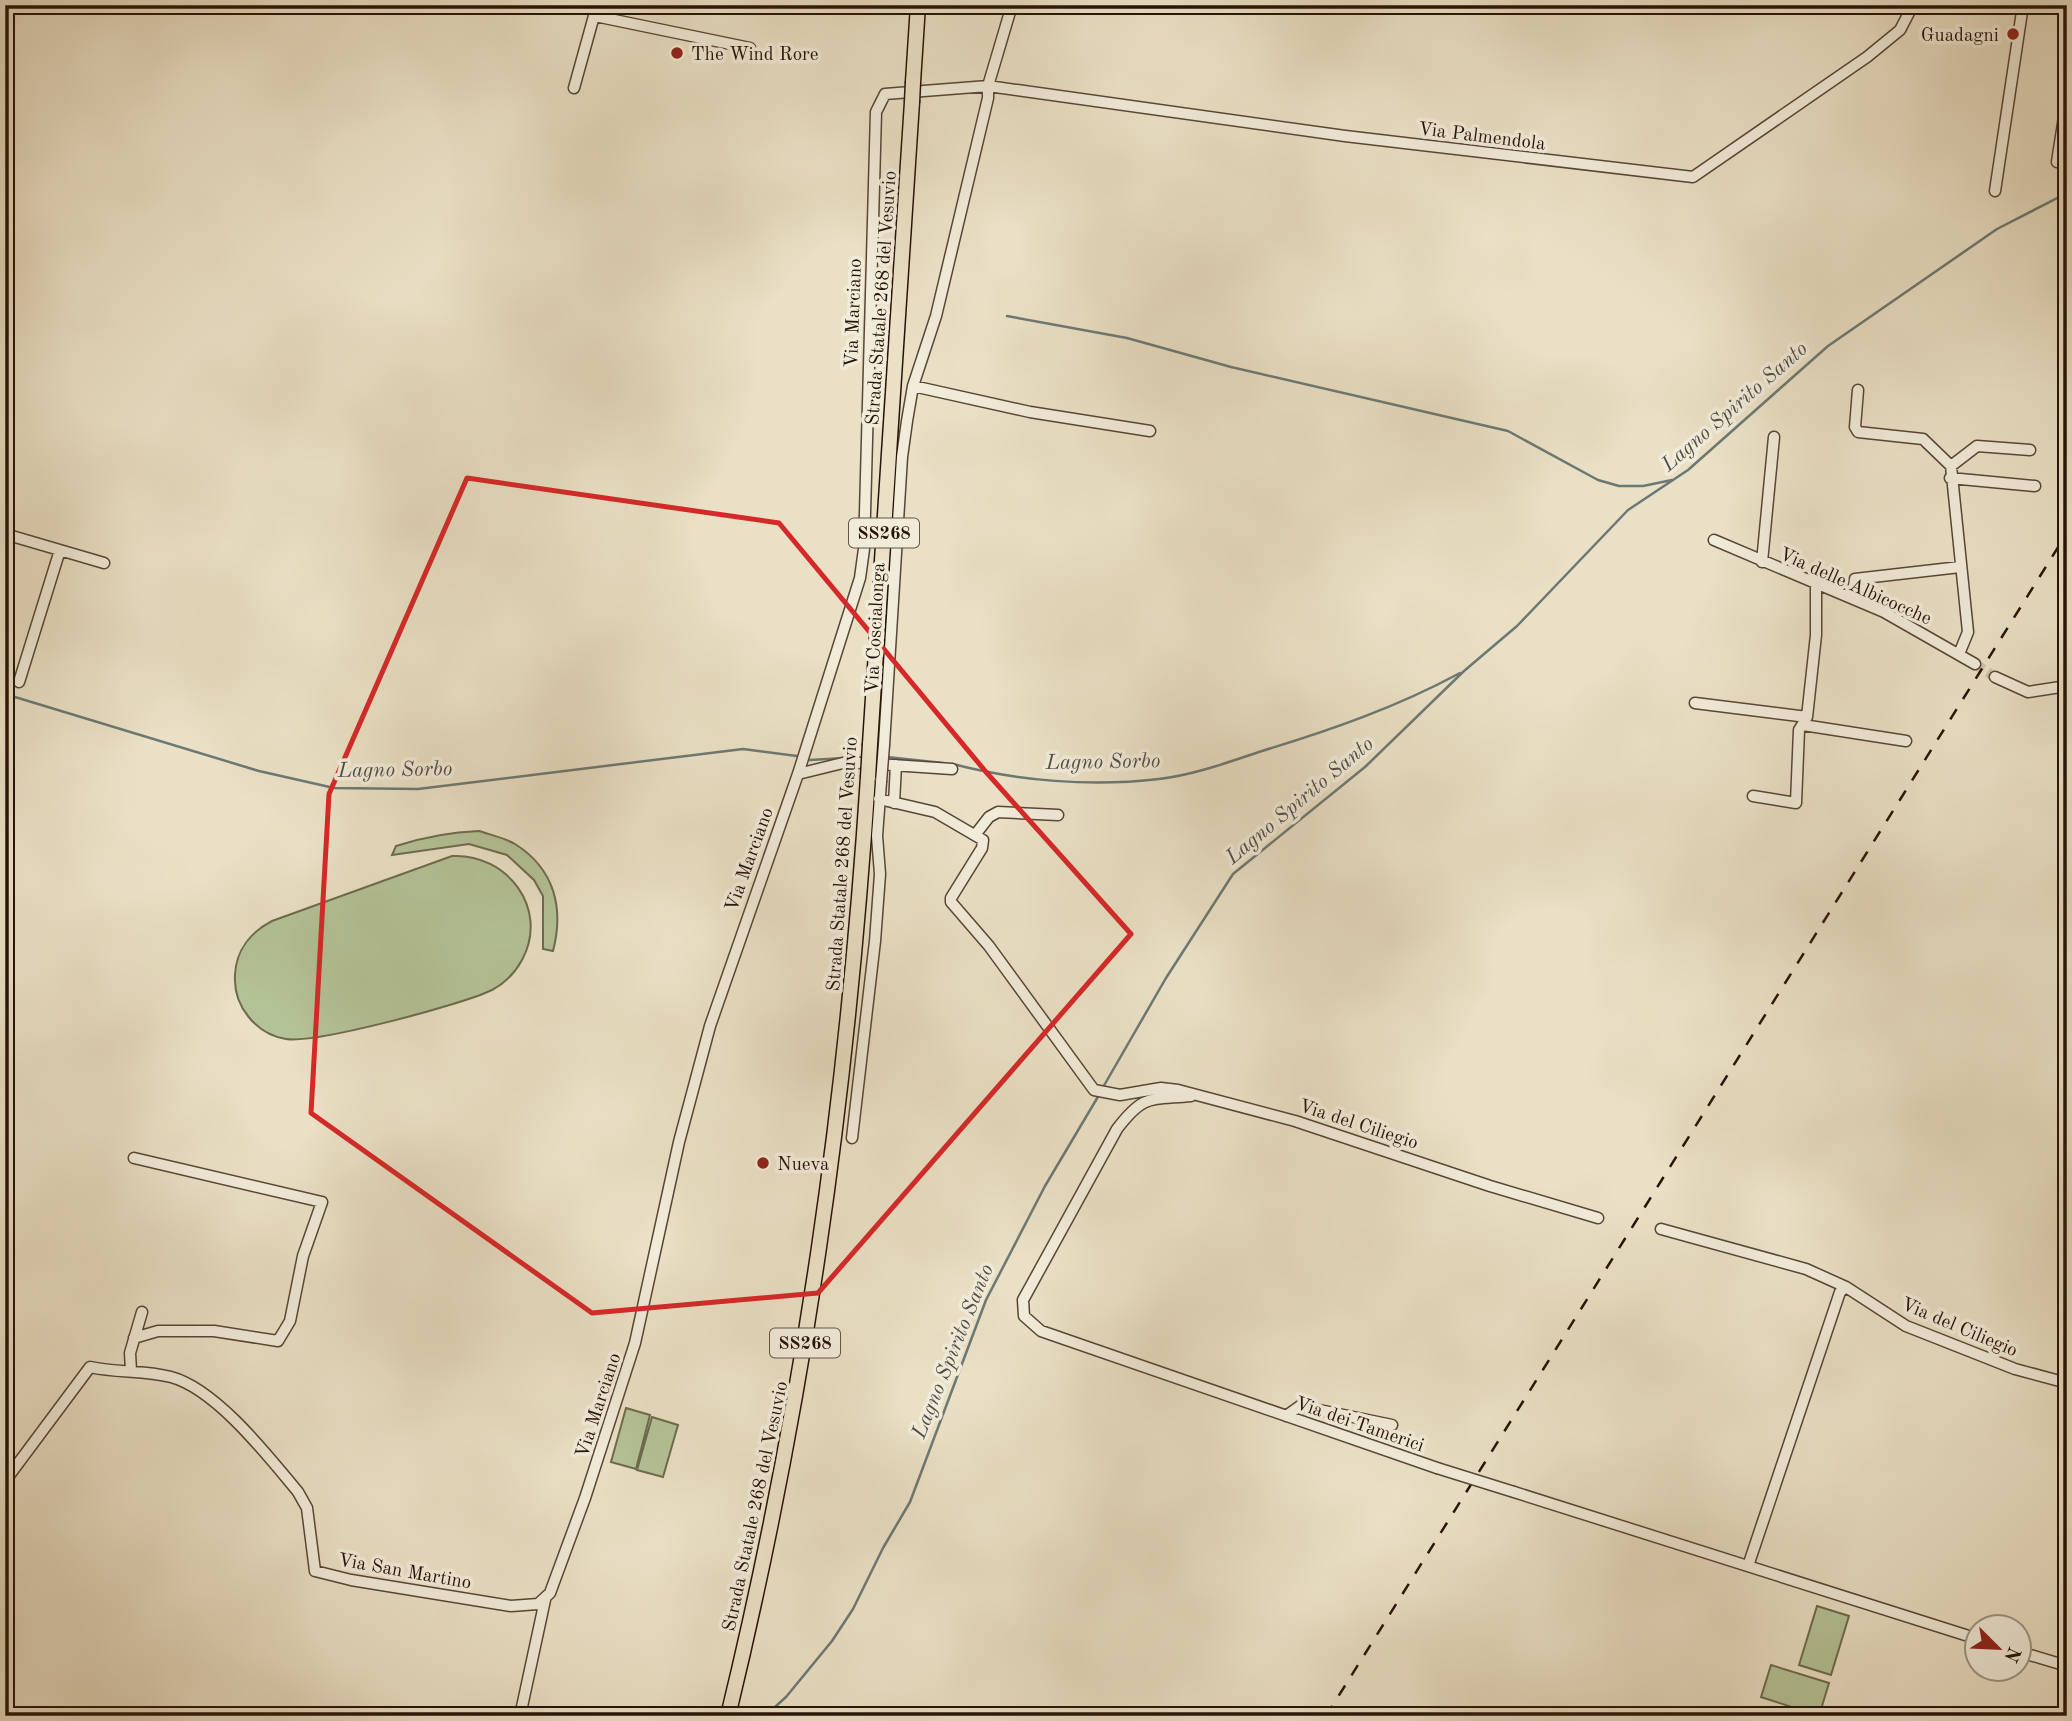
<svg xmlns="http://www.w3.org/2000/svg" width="2072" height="1721" font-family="'Old Standard TT',serif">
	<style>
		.green { fill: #b4c397; stroke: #6d6b4f; stroke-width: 2 }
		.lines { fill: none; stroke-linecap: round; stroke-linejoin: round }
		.stream { stroke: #6c7874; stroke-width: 2.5 }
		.minor-tunnel { stroke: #cdc1a8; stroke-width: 10; stroke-dasharray: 10 5; stroke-linecap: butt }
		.minor-casing { stroke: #574636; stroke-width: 13 }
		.highway-casing { stroke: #261307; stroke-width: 17 }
		.minor { stroke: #f1ebd9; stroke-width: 10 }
		.highway { stroke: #eae0c5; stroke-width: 14 }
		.rail { stroke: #261307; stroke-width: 2.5; stroke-dasharray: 12 12; stroke-linecap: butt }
		.minor-bridge-casing { stroke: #574636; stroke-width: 13; stroke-linecap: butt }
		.highway-bridge-casing { stroke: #261307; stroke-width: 17; stroke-linecap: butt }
		.minor-bridge { stroke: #f1ebd9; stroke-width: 10 }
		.highway-bridge { stroke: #eae0c5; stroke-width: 14 }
		.marked { fill: none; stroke: #d62828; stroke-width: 5; stroke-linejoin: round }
		.poi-dot { fill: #8f2418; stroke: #f1ebd9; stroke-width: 2.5 }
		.labels { text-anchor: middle; stroke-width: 7; stroke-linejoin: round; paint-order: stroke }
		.shield { fill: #f1ebd9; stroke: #635446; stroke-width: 2 }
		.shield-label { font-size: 18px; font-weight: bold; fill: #261307 }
		.poi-label { font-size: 19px; fill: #261307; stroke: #f1ebd9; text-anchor: start }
		.street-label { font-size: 19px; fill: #261307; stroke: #f1ebd9 }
		.water-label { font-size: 21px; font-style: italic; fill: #4f4e47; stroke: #f1ebd9 }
	</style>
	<rect width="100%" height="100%" fill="#eae0c5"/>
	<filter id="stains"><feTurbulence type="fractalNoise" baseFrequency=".00286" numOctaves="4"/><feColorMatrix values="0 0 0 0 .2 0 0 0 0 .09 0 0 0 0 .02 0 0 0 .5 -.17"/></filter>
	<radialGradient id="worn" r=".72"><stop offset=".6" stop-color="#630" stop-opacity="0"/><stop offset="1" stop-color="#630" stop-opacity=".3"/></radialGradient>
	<path class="green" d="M479,831C491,835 505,838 515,844C555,869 564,909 553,951L543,949V896L534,880L507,855L469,844L392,855L396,846C424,837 450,832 479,831Z
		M452,856C506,853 550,908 522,960C515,973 505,983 492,990C464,1004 315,1044 286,1039C256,1034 233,1006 235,975C236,950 251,932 272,921Z
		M626,1408L650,1415L636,1469L611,1462Z
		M652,1417L678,1425L663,1477L637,1470Z
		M1817,1606L1849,1616L1831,1675L1799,1665Z
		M1771,1665L1829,1683L1819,1716L1761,1697Z"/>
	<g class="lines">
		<path class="stream" d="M1007,316L1127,338L1231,367L1508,431L1598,480L1619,486H1643L1672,480
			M5,694L259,771L334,788L418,789L743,749L797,756
			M887,757L943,763
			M810,760L845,758
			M953,764C1018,781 1091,787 1159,779C1194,775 1229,762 1262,751C1331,730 1397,707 1460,673
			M1102,1089L1166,978L1233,874L1365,767L1464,671L1517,626L1628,510L1688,470L1828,346L1997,229L2067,193
			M765,1716L786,1697L832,1641L853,1609L883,1548L910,1502L986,1300L1045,1186L1099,1095"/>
		<path class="minor-tunnel" d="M1975,664L1995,677"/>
		<defs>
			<path id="minor" d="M595,16L750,48
				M574,88L597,5
				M2057,162L2067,98
				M1995,191L2023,5
				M913,386L1030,412L1150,431
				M1858,390L1855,427L1858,432L1923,439L1951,466
				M1950,478L2035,486
				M5,534L104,563
				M1714,540L1884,612L1975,664
				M1762,562L1774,437
				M1852,598L1855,579L1960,567
				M1959,654L1968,632L1951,466L1977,446L2030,450
				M1995,677L2028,692L2067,686
				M19,682L60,550
				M1695,703L1807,717
				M1803,725L1906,741
				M884,745L902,457L907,421L913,386L936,316L988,98V86L1012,5
				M798,774L847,762L952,769
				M1753,796L1796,803L1799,730L1807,717L1816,635V585
				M879,799L935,812L983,840L982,848L951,898V902L989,946L1094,1090L1120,1095L1161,1088L1178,1090L1295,1121L1490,1186L1598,1218
				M894,803L896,765
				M975,835L989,817L998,812L1058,815
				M1191,1096C1149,1100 1144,1094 1117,1129L1023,1300L1024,1316L1041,1331L1437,1468
				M852,1138L875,941L880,874L877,836L881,782
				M1661,1229L1806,1269L1846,1287L1906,1326L2015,1369L2067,1383
				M134,1338L158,1331H214L278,1341L290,1321L303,1256L322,1202L134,1158
				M131,1371L130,1353L142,1312
				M1286,1416L1300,1406L1392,1425
				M5,1481L90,1367C117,1373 144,1370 171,1377C216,1389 268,1456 298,1492L307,1508L315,1571L351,1580L511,1606L538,1604L550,1593L585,1498L635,1343L679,1142L710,1026L798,774L860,578L864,549L876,112L885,94L988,86L1345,136L1693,177L1867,57L1900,30L1913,5
				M1514,1492L1978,1639
				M1748,1566L1840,1292L1846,1287
				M2020,1652L2067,1666
				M520,1716L545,1600"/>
			<path id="highway" d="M913,82L918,5
				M870,744L912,102
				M728,1716C804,1403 847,1099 868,777"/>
		</defs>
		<use href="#minor" class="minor-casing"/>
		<use href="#highway" class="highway-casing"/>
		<use href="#minor" class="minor"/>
		<use href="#highway" class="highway"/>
		<path class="rail" d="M1326,1716L2067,533"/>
		<defs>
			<path id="minor-bridge" d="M881,782L884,745
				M1437,1468L1514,1492"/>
			<path id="highway-bridge" d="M912,102L913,82
				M868,777L870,744"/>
		</defs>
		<use href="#minor-bridge" class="minor-bridge-casing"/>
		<use href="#highway-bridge" class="highway-bridge-casing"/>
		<use href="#minor-bridge" class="minor-bridge"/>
		<use href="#highway-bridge" class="highway-bridge"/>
	</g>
	<path class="marked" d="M467,478L779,523L986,772L1131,934L818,1293L592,1313L311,1113L329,794Z"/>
	<g class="poi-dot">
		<circle cx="2013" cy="34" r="7"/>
		<circle cx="677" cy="53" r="7"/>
		<circle cx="763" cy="1163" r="7"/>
	</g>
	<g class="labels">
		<g class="shield">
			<rect x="849" y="518.5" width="70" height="29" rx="5"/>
			<rect x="770" y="1328.5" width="70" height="29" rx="5"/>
		</g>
		<g class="shield-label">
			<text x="884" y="539">SS268</text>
			<text x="805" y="1349">SS268</text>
		</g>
		<g class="poi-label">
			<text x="1999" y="41" text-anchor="end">Guadagni</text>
			<text x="691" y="60">The Wind Rore</text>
			<text x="777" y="1170">Nueva</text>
		</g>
		<g class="street-label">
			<text transform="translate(1482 135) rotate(7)" y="7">Via Palmendola</text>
			<text transform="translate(880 298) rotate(-86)" y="7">Strada Statale 268 del Vesuvio</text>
			<text transform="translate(852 313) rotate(-88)" y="7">Via Marciano</text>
			<text transform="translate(1856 585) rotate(24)" y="7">Via delle Albicocche</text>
			<text transform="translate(874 628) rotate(-87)" y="7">Via Coscialonga</text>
			<text transform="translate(748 859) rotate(-70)" y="7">Via Marciano</text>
			<text transform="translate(841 864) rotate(-86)" y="7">Strada Statale 268 del Vesuvio</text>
			<text transform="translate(1359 1123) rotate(18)" y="7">Via del Ciliegio</text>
			<text transform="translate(1960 1326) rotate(23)" y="7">Via del Ciliegio</text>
			<text transform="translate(597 1405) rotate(-72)" y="7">Via Marciano</text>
			<text transform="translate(1360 1423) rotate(19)" y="7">Via dei Tamerici</text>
			<text transform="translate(754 1506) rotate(-78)" y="7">Strada Statale 268 del Vesuvio</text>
			<text transform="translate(405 1570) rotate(10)" y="7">Via San Martino</text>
		</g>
		<g class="water-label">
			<text transform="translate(1734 406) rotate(-41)" y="7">Lagno Spirito Santo</text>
			<text transform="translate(1103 761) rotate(-1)" y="7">Lagno Sorbo</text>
			<text transform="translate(395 769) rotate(-1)" y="7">Lagno Sorbo</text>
			<text transform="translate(1299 800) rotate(-40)" y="7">Lagno Spirito Santo</text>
			<text transform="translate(952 1351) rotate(-68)" y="7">Lagno Spirito Santo</text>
		</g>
	</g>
	<rect width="2072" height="1721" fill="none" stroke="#eae0c5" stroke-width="28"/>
	<rect x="7" y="7" width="2058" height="1707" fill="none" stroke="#261307" stroke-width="3.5"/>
	<rect x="14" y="14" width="2044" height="1693" fill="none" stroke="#261307" stroke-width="2"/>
	<g transform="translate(1998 1648) rotate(114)"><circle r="33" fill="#f1ebd9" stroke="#a09585" stroke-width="2"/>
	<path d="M0-5L12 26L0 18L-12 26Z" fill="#8f2418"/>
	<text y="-10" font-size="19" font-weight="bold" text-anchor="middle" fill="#261307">N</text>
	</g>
	<rect width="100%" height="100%" filter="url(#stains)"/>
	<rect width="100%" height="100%" fill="url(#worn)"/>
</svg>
